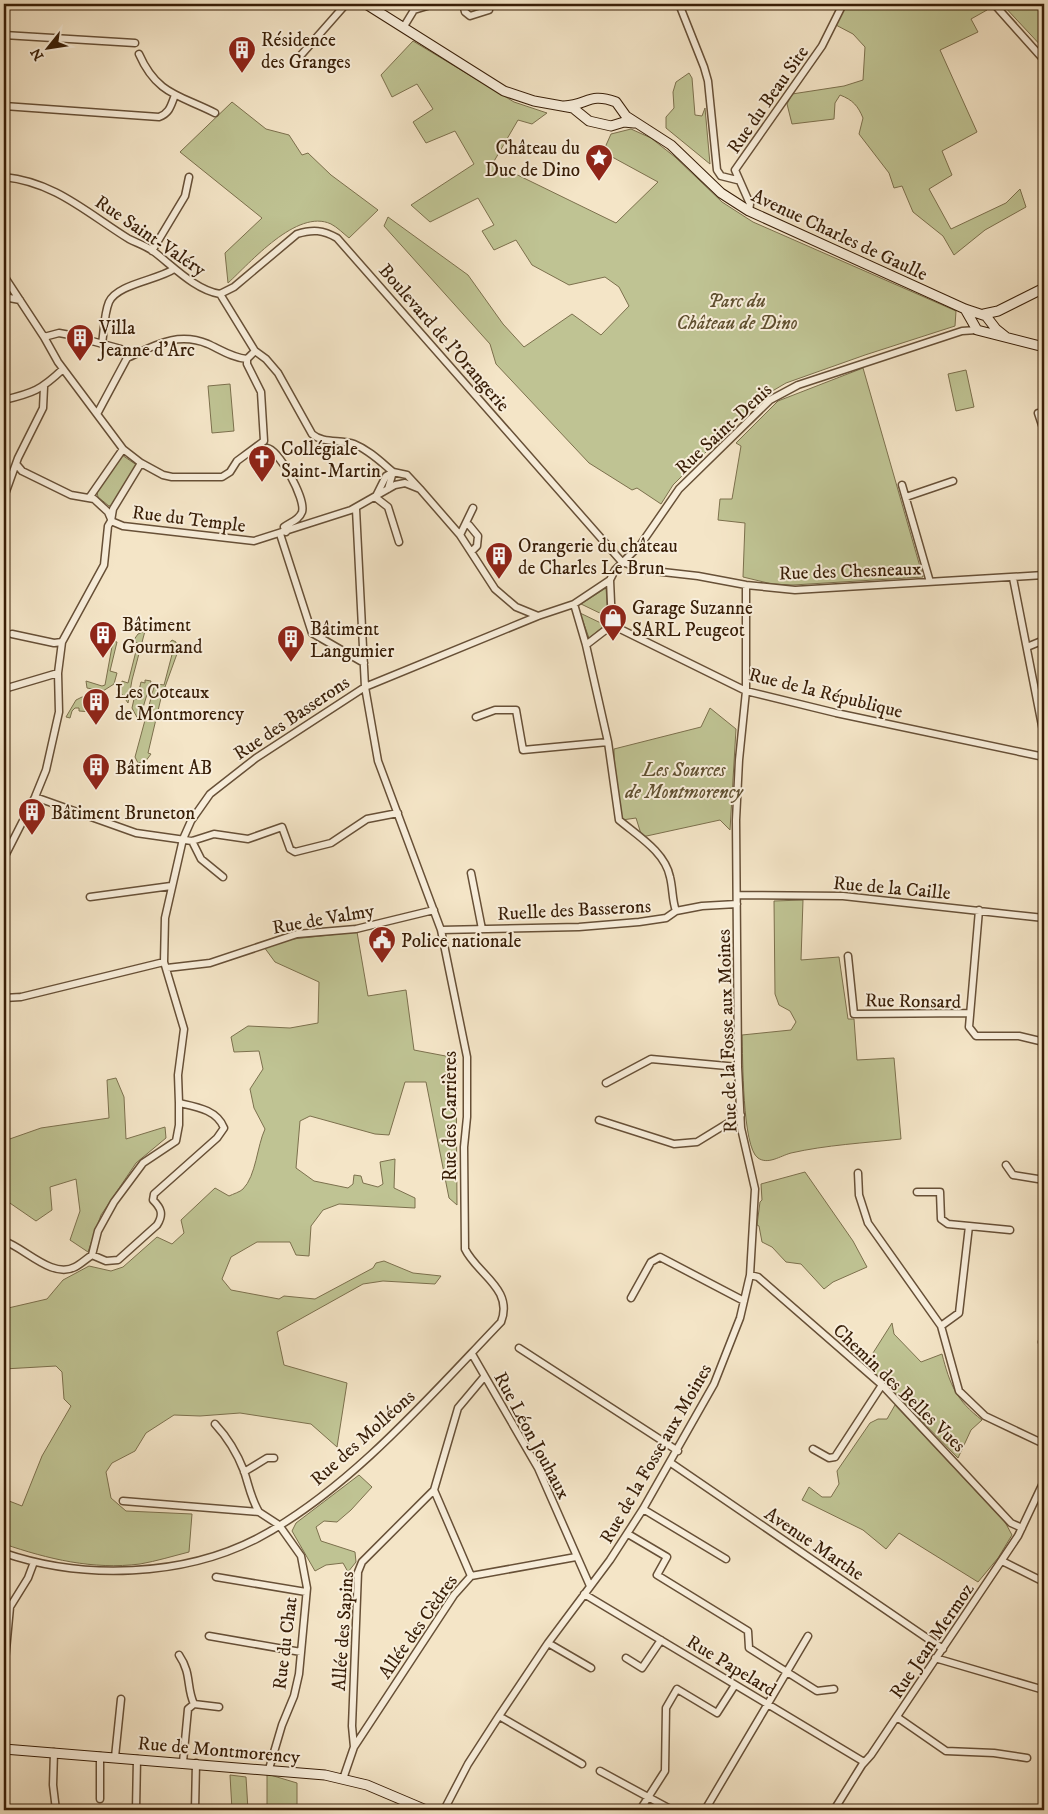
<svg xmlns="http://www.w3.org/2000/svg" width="1048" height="1814" font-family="'IM FELL DW Pica',serif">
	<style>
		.green { fill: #bfc393; stroke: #7c704d }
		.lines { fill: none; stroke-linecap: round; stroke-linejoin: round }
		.street-tunnel { stroke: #cebda1; stroke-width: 6; stroke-dasharray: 6 3; stroke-linecap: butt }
		.street-casing { stroke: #675037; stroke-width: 9 }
		.secondary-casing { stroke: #381e07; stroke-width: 11 }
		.street { stroke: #f8eedb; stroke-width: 6 }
		.secondary { stroke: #f8eedb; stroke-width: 9 }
		.labels { text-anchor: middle; stroke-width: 4; stroke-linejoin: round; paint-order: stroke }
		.poi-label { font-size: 19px; fill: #381e07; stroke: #f8eedb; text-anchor: start }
		.street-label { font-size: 19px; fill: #381e07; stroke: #f8eedb }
		.park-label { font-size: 19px; font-style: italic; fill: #605031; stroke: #f8eedb }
	</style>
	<rect width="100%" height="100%" fill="#f4e5c7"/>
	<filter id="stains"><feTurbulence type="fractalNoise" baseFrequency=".004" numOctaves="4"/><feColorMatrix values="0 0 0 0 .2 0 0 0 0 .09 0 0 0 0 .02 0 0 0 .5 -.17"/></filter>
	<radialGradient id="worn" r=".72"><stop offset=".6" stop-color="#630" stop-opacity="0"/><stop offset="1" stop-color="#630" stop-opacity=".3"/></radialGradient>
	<path class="green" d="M845,4H981L987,10L971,19L978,32L940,50L977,132L942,151L952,175L929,189L951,229L1006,203L1020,189L1026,207L985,230L954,255L943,236L913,212L902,186L894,188L889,173L859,134L863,118C858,106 853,100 840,95L835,103L834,119L792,124L787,104L792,94L844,86L863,80L865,47L853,34L834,24Z
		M1002,4H1044V49Z
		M413,41L514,102L547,113L532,124L518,120L493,163L616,223L658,182L603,152L611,134L631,129L651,138L675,157L722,202L753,222L956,311L955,326L865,355L786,383L769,393L747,411L673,485L661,504L637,488L632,490L589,463L496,364L490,344L384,226L388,217L468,275L503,324L524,347L572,314L601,335L629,306L619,287L605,277L569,285L532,265L516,240L494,250L482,231L494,225L478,198L430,222L411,205L474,164L455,131L426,143L413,122L433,109L417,84L392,97L381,75Z
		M689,73L692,78L695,115L702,116L705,108L710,164L666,128V117L674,108L673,92L676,82Z
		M232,102L266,129L289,135L302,155L308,153L331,175L378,210L349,238C344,234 337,227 331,224C297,208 250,263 228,283L225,253L262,218L180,152Z
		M863,368L923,577L793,585L772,584L743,577L745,523L718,520L720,499H732L741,446L736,443L778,401Z
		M966,370L974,407L956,411L948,374Z
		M230,384L234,431L212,433L208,386Z
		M122,455L138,466L112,505L109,506L98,497L97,492Z
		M606,588L608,617L581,604Z
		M580,613L605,625L589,638Z
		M145,631L132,680L128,703L121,693L122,681L128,683L138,643L133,641L138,634Z
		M172,640L176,642L178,651L161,698L148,753L151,754L145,762L138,763L135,757L154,687L157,684L164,685L174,647L168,645Z
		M113,641L117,642L110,671L117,673L114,684L103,691L87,688L86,681L102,686L105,685Z
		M145,680L151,681L139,721L132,708L134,699H137L141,682L145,683Z
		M82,697L91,698L99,704V708H93L92,712L79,711V708H75L72,711L70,718L66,717L76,700Z
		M710,708L736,729L730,830L720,820L642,837L636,818L622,820L614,767V749L701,727Z
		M803,900L801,960L839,957L848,1019H854L857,1060L894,1058L901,1139C864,1143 826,1145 791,1153C780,1156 768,1165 758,1158C742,1147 743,1057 742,1035L791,1030L796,1022L790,1011L779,1005L775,994L774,901Z
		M357,932L368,996L406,990L414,1050L456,1058L457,1205L449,1198L426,1082H405L389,1135L375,1134L310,1116L300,1121L296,1168L314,1181L348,1188L353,1184L354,1175L361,1176L363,1183L378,1187L383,1184L380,1162L395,1159L394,1188L415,1198V1208L339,1204L323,1210L311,1226L309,1256L296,1255L290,1242H257L231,1257L222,1279L231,1290L279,1299L284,1296L315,1299L373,1268L376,1263L384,1261L413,1273L441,1276L435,1284L383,1281L363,1284L277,1332L284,1365L347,1383L337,1447L311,1424L240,1413L200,1416L174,1415L146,1433L135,1451L112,1463L106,1472L111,1498L126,1511L192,1514L189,1552C173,1556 157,1561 140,1564C93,1570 48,1559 4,1544V1499L22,1506L42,1456L71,1406L64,1399L62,1372L56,1366L4,1369V1309L47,1299L63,1280L89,1266L111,1271L123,1267L157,1237L172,1244L184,1233L181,1220L215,1188L229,1196C233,1194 240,1192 243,1189C256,1176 257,1146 265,1129L254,1108L250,1089L263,1069L259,1051L234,1052L231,1037L248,1026L290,1028L318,1023L319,982L275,962L264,947L293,939Z
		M116,1078L124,1097L126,1139L165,1127L166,1138L136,1163L101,1215L88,1252L70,1240L80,1211L76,1179L50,1187L52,1210L36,1221L4,1199V1141L41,1128L109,1118L107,1080Z
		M805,1172L853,1241L867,1267L833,1282L824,1289L801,1264L786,1262L772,1247L762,1242L759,1226L757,1225L760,1202L762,1200L761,1184Z
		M892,1323L894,1334L921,1362L942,1354C950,1385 956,1400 982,1420L971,1430L958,1458L866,1364Z
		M895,1405L1005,1522L1012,1535L998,1558L978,1582L899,1533L886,1549L863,1530L802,1500L809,1487L822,1497H831L839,1484L837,1471L870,1423L878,1419H887Z
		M359,1475L372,1487L351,1510L337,1522L324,1521L316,1527L321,1541L355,1552L356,1562L348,1572L343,1563L326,1565L315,1571L292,1531L296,1523Z
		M267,1774L297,1783V1810H267Z
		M230,1775L246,1777L248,1810H232Z"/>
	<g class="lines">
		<path class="street-tunnel" d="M4,632L12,634"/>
		<defs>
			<path id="street" d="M463,4L465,12L470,16L489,10
				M679,4L704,67L708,81L717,170L721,176L737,180
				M994,4L1044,60
				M403,28L414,10L434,4
				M4,35L135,43
				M139,54C157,95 180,95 215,113
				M294,63L346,4
				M4,106L159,117C170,113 171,105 175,95
				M4,177C55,182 87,213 129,239C137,243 146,246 153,251C173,266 195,290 220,294
				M749,211L750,204L735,170L822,46L843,4
				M152,251L185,196L189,177
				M4,276L44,337L58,362L123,449L141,463L163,475L172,477H222L230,472L237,461L264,441L261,392L247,364V359L255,351
				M220,294L234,287L297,234C313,229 323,230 337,238L622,562
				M220,294L255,351L266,359L278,373L312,434C323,444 341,439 354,444C369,450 381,462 393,472L388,489
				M4,297L20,300
				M44,337L59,333L70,335L121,349L127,358
				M102,344C104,331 104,314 109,302C117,284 158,280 174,269
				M127,358C154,346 177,331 208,344C221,350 233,358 247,359
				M4,400C33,393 41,390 63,369
				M1038,413L1044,431
				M97,414L127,358
				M267,448C279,450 306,499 302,512C299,520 291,522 284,527L286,532
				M17,465L22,471L71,495L94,499L108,512L111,519
				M902,485L930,582
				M376,496L386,476L393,472L407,475L420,489L460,535L495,589L516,607L538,616
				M4,497L18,458L43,408L44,387
				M375,497L388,507L399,542
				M906,497L953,481
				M89,498L123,449
				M111,521L123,526L254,541L351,510L395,485L405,483L420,489
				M465,525H469L478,536L477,546L471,552
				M280,534L312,633L364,663
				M460,535L473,508
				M622,562L645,570L698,576L746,585L795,590L1044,575
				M1013,578L1044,736
				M574,604L586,645L608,742L619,820C638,836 665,852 670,877C673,889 672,900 676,911
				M612,625L610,580L615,570L641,544L679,489L770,400L798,385L962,331L977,330
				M612,625L746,691L836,713L1044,757
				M12,634L54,643L62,642
				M586,645L612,625
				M1027,647L1044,640
				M4,689L58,673
				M476,717L495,710H516L523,750L608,742
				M35,797L136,833L192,841L214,834L248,839L282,827L290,849L295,852L331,843L367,819L398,813
				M192,841L201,859L223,877
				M4,858L35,797L46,770L59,712L58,673L62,642L104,565L108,526L111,521L113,509L141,463
				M471,873L482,929
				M737,895L843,896L1044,918
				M90,897L171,886
				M979,910L969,1027L976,1036H1019L1044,1042
				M441,930L579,927L639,922L666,918L676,911L702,906L737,904
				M848,956L854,1014L969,1013
				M167,968L210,963L297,934L356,929L434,910
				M4,998L21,997L164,962
				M606,1083L651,1059L738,1067
				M179,1103L178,1075L184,1029L164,962L165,918L183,839L191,821L210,794L256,758L365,687L538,616L574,604L610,580
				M599,1120L674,1144L697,1142L741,1115
				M1006,1165L1013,1175L1044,1180
				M858,1173L859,1195L868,1223L941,1326L959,1391L985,1416L1044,1444
				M917,1192H940L941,1219L948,1224L969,1226L959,1313L941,1326
				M969,1226L1010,1230
				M4,1241C25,1248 52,1279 75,1267C81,1264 86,1259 92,1255L106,1261L118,1260L157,1225C164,1214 161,1208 153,1200L154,1194L217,1138L224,1128C217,1110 197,1107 179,1103V1125L176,1141L143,1163L114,1202L98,1231L92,1255
				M750,1275L758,1277L882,1385L1011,1523L1022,1528
				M631,1298L651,1262L660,1257L744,1301
				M1042,1342L1044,1344
				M519,1348L678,1451
				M472,1354L538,1468L590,1586
				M215,1424C228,1438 237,1453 244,1471C249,1486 251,1499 259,1512
				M813,1449L829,1458L835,1457L882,1385
				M671,1463L943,1649
				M244,1472L267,1458H274
				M123,1501L259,1512L279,1525L301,1556L307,1588L299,1674L294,1696L282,1725L269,1769
				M643,1509L726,1559
				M628,1534L667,1557L657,1575L748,1631L749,1648L817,1691L834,1689
				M4,1553C83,1580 183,1577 258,1538C349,1490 431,1395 501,1322C514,1289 477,1274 465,1249L464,1147L467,1117V1057L441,930L378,761L365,687L356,509
				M1002,1561L1044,1582
				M471,1576L576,1557
				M216,1577L306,1592
				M584,1594L864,1762
				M209,1636L301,1652
				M548,1643L591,1668
				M179,1655C192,1674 186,1687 194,1704
				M626,1658L642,1668L661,1640
				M935,1658L1044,1690
				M4,1672L10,1607L28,1578L34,1562
				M499,1716L582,1764
				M897,1717L946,1751L994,1753L1027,1758
				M354,1747L454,1595L471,1576L434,1490
				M54,1752L53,1785L56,1810
				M115,1757L121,1699
				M183,1762L188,1709L194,1704L219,1707
				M600,1771L672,1810
				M343,1779L354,1747L352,1726L358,1572L362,1562L434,1490L458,1408L484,1377
				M100,1799V1756
				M136,1810L137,1759
				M195,1810L196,1763
				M444,1810L468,1764L499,1716L548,1643L610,1560L643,1509L714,1384L740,1318L750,1275L755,1189L741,1128L738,1067L736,820L739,760L746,691V585
				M640,1810L665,1771L666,1708L677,1689L717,1713L735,1685
				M705,1810L808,1636
				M834,1810L862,1765L871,1755L1018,1536L1044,1481"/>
			<path id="secondary" d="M366,4L504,91L534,101L573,108L589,121L611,126L624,122L634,123
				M564,106C588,105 589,92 616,102L626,116L671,145L721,193L749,211L965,309L986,316L996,329L1006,337
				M965,309L977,330L1044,347
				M984,314L998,311L1044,288
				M4,1749L325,1775L367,1785L426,1810"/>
		</defs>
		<use href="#street" class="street-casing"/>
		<use href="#secondary" class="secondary-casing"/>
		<use href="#street" class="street"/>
		<use href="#secondary" class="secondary"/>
	</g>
	<defs>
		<symbol id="building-pin" viewBox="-11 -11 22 30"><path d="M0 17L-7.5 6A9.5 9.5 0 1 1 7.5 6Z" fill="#8f2418" stroke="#f8eedb"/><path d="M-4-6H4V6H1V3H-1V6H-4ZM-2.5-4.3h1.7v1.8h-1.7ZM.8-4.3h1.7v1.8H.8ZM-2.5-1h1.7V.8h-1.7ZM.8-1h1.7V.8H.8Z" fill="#fff"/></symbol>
		<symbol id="sight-pin" viewBox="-11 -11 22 30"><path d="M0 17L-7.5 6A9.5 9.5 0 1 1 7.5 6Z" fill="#8f2418" stroke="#f8eedb"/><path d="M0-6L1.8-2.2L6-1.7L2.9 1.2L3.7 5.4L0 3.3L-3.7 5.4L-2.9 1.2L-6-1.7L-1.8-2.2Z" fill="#fff"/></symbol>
		<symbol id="church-pin" viewBox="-11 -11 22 30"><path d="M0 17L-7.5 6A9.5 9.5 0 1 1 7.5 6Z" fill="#8f2418" stroke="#f8eedb"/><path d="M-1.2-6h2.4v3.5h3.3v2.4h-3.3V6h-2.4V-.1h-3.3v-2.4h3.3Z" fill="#fff"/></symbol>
		<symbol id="shop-pin" viewBox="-11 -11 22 30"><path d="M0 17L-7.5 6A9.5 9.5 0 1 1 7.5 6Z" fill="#8f2418" stroke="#f8eedb"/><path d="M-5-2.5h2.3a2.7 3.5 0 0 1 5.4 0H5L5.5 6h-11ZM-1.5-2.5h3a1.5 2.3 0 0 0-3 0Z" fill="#fff"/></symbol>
		<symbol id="civic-pin" viewBox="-11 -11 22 30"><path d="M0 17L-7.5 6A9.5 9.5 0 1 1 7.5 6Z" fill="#8f2418" stroke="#f8eedb"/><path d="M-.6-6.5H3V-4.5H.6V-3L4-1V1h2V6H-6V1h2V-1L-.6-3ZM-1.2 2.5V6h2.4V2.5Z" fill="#fff"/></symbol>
	</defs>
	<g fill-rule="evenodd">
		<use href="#building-pin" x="226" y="34" width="32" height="43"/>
		<use href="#sight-pin" x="583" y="142" width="32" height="43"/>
		<use href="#building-pin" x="64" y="322" width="32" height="43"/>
		<use href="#church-pin" x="246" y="443" width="32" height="43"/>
		<use href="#building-pin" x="483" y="540" width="32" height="43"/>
		<use href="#shop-pin" x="597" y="602" width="32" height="43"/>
		<use href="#building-pin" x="87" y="619" width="32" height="43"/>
		<use href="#building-pin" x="275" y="623" width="32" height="43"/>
		<use href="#building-pin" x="80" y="686" width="32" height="43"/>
		<use href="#building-pin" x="80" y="751" width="32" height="43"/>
		<use href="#building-pin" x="16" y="796" width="32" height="43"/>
		<use href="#civic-pin" x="366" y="924" width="32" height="43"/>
	</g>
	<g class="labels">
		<g class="poi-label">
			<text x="261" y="46">Résidence<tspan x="261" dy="22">des Granges</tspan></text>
			<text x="580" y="154" text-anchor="end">Château du<tspan x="580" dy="22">Duc de Dino</tspan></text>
			<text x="99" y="334">Villa<tspan x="99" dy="22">Jeanne d'Arc</tspan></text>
			<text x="281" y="455">Collégiale<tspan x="281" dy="22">Saint-Martin</tspan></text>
			<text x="518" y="552">Orangerie du château<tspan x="518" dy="22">de Charles Le Brun</tspan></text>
			<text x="632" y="614">Garage Suzanne<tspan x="632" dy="22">SARL Peugeot</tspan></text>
			<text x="122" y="631">Bâtiment<tspan x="122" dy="22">Gourmand</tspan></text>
			<text x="310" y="635">Bâtiment<tspan x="310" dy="22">Langumier</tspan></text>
			<text x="115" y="698">Les Coteaux<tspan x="115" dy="22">de Montmorency</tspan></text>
			<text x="115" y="774">Bâtiment AB</text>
			<text x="51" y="819">Bâtiment Bruneton</text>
			<text x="401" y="947">Police nationale</text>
		</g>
		<g class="street-label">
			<text transform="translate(767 99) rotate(-55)" y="7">Rue du Beau Site</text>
			<text transform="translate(840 234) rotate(25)" y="7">Avenue Charles de Gaulle</text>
			<text transform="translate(151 235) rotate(34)" y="7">Rue Saint-Valéry</text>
			<text transform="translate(445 337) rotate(49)" y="7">Boulevard de l'Orangerie</text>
			<text transform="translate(723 428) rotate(-43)" y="7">Rue Saint-Denis</text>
			<text transform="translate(189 518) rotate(7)" y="7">Rue du Temple</text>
			<text transform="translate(850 570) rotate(-2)" y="7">Rue des Chesneaux</text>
			<text transform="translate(826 692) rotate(14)" y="7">Rue de la République</text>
			<text transform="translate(291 717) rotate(-34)" y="7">Rue des Basserons</text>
			<text transform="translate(892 887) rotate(5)" y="7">Rue de la Caille</text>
			<text transform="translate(574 909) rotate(-3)" y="7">Ruelle des Basserons</text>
			<text transform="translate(323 918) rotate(-10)" y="7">Rue de Valmy</text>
			<text transform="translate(913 1000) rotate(1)" y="7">Rue Ronsard</text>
			<text transform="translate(726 1031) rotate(-92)" y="7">Rue de la Fosse aux Moines</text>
			<text transform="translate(449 1116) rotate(-90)" y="7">Rue des Carrières</text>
			<text transform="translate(900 1387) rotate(44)" y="7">Chemin des Belles Vues</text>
			<text transform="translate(533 1435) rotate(62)" y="7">Rue Léon Jouhaux</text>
			<text transform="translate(362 1437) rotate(-42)" y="7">Rue des Molléons</text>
			<text transform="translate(655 1453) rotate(-60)" y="7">Rue de la Fosse aux Moines</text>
			<text transform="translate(815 1543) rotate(34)" y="7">Avenue Marthe</text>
			<text transform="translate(417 1626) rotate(-55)" y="7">Allée des Cèdres</text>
			<text transform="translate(342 1631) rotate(-86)" y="7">Allée des Sapins</text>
			<text transform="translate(931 1640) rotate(-56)" y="7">Rue Jean Mermoz</text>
			<text transform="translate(284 1643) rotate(-83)" y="7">Rue du Chat</text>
			<text transform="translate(732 1665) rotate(31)" y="7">Rue Papelard</text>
			<text transform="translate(219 1749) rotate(5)" y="7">Rue de Montmorency</text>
		</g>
		<g class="park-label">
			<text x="737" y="307">Parc du<tspan x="737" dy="22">Château de Dino</tspan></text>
			<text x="684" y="776">Les Sources<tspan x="684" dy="22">de Montmorency</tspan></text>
		</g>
	</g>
	<rect width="1048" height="1814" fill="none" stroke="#f4e5c7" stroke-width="20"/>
	<rect x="5" y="5" width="1038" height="1804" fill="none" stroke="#381e07" stroke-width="2.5"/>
	<rect x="10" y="10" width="1028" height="1794" fill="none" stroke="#381e07"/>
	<g transform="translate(48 48) rotate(240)" stroke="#f8eedb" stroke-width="4" paint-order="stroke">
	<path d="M0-4L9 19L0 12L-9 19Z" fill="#381e07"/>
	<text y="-8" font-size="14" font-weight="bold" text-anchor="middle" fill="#381e07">N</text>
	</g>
	<rect width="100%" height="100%" filter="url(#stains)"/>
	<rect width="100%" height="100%" fill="url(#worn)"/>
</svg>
